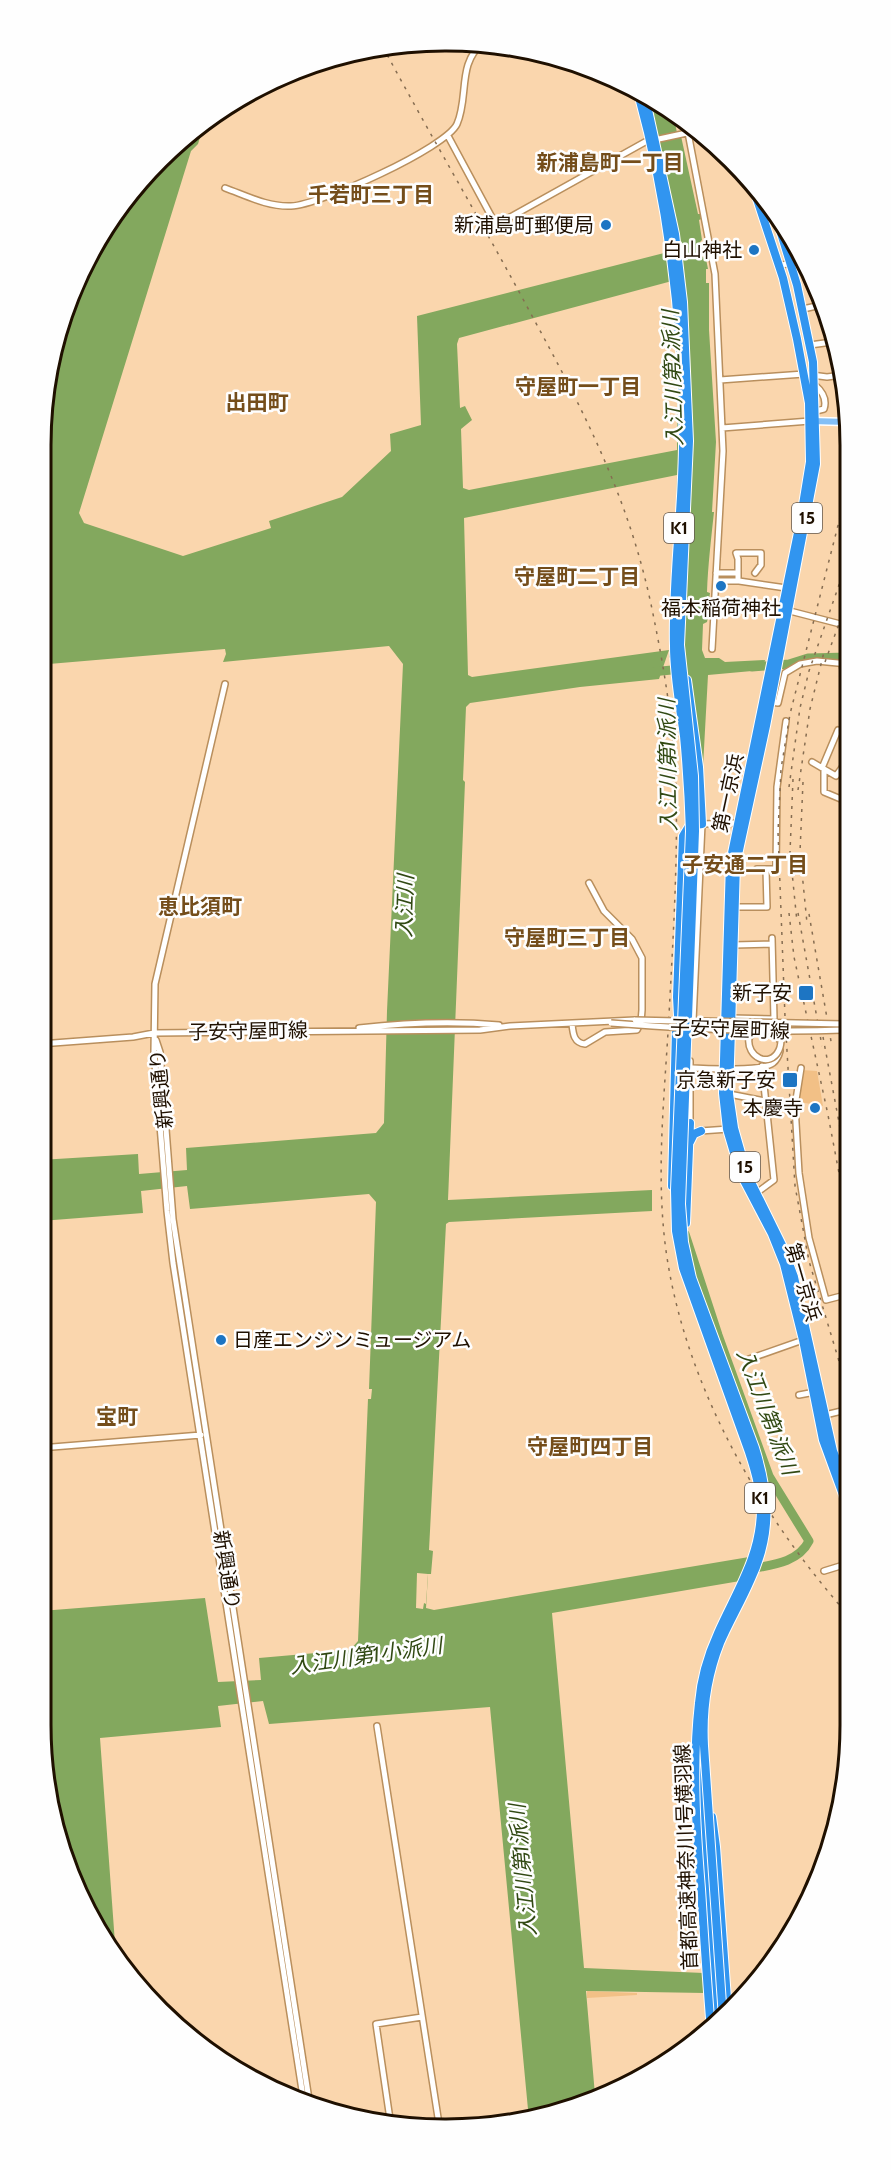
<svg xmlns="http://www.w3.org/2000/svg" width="891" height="2170" font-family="Cabin,'Noto Sans JP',sans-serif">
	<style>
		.green { fill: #f2c086 }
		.water { fill: #83a85e; fill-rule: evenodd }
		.pier { fill: #fad6ad }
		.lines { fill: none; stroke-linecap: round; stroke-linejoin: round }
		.river { stroke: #83a85e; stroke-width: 9 }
		.minor-casing { stroke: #b98f5d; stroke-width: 8 }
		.major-casing { stroke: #fff; stroke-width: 9 }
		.highway-casing { stroke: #fff; stroke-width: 10 }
		.minor { stroke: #fff; stroke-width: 5 }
		.major { stroke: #83bff6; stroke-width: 6 }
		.highway { stroke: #3195f0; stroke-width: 8 }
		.rail { stroke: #866d51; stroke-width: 1.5; stroke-dasharray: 3 6; stroke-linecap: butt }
		.minor-bridge-casing { stroke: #b98f5d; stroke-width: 8; stroke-linecap: butt }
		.highway-bridge-casing { stroke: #fff; stroke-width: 10; stroke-linecap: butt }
		.minor-bridge { stroke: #fff; stroke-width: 5 }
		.highway-bridge { stroke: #3195f0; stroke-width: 8 }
		.poi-dot { fill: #1d75c3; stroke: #fefefe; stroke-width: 2 }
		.labels { text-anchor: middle; stroke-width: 5; stroke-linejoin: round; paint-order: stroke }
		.shield { fill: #fefefe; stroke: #62574c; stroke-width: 1.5 }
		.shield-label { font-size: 18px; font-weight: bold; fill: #1f1000 }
		.poi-label { font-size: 20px; fill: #1f1000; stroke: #fefefe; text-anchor: end }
		.street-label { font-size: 20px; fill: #1f1000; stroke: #fefefe }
		.neighbourhood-label { font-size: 21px; font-weight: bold; fill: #744d1a; stroke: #fefefe }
		.water-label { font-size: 21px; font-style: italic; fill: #314913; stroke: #fefefe }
		.rim { fill: none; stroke: #1f1000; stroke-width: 3 }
	</style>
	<rect width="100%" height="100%" fill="#fad6ad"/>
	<path class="green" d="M802,1070L817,1071L823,1106L799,1102Z
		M587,1991L637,1993V1995L587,1998Z"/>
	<path class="water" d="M635,91L672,110L678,137L681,136L698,214H700L701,219L699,220L702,240L699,243L701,256L706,259L708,269H706V283H709V330L716,442L712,512H714C711,540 708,565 707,592L710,593L708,607L705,608L704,617H708L707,622L703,624L702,650L705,658H719L725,662L765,660L763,670L708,675L703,767H701L688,674L669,657L675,577L677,475L464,518L468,675L472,677L669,650L659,679L580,687L470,703L466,707L463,780L465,782L448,1200L652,1190V1211L449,1222L446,1224L429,1550L433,1551L431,1574H428L426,1608L434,1610L749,1557L740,1581L552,1613L584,1968L704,1973L705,1993L586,1991L595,2095L529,2120L490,1707L269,1724L263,1701L218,1706L221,1727L100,1738L116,1957L95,1927L62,1855L41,1724V1611L205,1598L218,1682L261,1680L259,1658L350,1650L358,1641L368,1399H371L372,1389H369L376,1202L369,1194L190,1209L187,1186L141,1191L143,1213L41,1221L40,1160L138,1154L139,1174L187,1170L186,1148L376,1133L384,1123L387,1011L403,664L389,646L223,662L226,654L225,649L49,664L41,689V446L62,316L95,243L141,179L205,121L198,144L191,151L79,513L84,523L183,556L271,528L269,521L342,497L391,451L390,434L421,425L417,316L668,252L655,177ZM672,281L677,349V450L469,490L463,488L461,429L472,420L465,406L460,408L457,344L459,338Z"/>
	<path class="pier" d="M417,1573L428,1574L426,1604L424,1603L423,1609L416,1608Z"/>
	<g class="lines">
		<path class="river" d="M752,667L789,664L808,658L848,657
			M651,672L682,669
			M685,1234L718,1335L769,1476L809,1541C798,1563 771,1565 750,1569"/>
		<defs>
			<path id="minor" d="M686,122L715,274L723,451L712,649
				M448,136L496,225L645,142L696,131
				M225,188C247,196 268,207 291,206C320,205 446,148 457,124C469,97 457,63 483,43
				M779,266L804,259
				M803,309L821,305
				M810,345L832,342
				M843,378L844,421
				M720,380L804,374L827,377L842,375
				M815,385C823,392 827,400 824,409L816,411
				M722,428L810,421
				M716,573H738
				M716,581H739L786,588
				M738,581V559L736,553H761V565L755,573
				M786,610L848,626
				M842,665L844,673L848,676
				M225,684L155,984L154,1052L167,1211L173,1263L304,2103
				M771,702L778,703L785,673L800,664L817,661L848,664
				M812,762L836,776L848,759
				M822,768L838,730L848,737
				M824,769V792L848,802
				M848,783V787
				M757,869H776L777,787L786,721
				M732,907H767L766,869
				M734,945L772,944
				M733,988L773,990
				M732,1018L774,1019L772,938
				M572,1024C573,1034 574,1043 585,1044L605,1032L637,1030L641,1022L642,1010V958L632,939L604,911L589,883
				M843,1024L849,1023
				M359,1028C404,1023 453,1021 499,1025
				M690,1032L693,1021L702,824L739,823
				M749,1038L754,1032L765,1027L776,1032L780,1041
				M156,1040L160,1052L173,1219L310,2106
				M40,1044L133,1037L154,1033L480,1030L510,1026L635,1020
				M690,1061V1124
				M693,1068C708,1069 763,1071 773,1063C777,1060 779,1055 780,1051
				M801,1068L795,1106L799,1173L809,1238L826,1300L849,1294
				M729,1094L765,1101
				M700,1131L729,1129
				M755,1194L774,1180L762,1066
				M749,1359L803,1340
				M799,1395L815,1392
				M825,1415L850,1409
				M40,1448L201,1435
				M824,1571L850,1563
				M377,1726L439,2124
				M391,2126L376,2024L422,2017"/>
			<path id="major" d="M812,421L847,422"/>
			<path id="highway" d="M750,178L783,278L797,339L809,403L810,462L800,523L730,863L723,1093L727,1129L740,1173L772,1234L784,1264L803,1340L823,1440L850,1514
				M776,217L797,285L813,362L816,464L766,726L736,864L729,1094L734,1128L747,1174L783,1247L794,1277L833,1451L850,1495
				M679,1034L677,997L683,836L689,826L702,824L699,767L687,680
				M690,1142L694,1134L701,1131
				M672,1186L676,1030
				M686,1223L690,1123
				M699,1769L717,2024
				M712,1817L716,1847L728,2013"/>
		</defs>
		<use href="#minor" class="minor-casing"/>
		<use href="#major" class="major-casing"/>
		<use href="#highway" class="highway-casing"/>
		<use href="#minor" class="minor"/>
		<use href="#major" class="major"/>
		<use href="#highway" class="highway"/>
		<path class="rail" d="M383,47C431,137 483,224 531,314C586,415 632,504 654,619C665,673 674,730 676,786C678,862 673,939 669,1015C665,1091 656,1167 665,1243C682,1381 759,1515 850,1617
			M847,490L790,714L781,769L778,832L785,1017L795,1186L809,1261L850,1398
			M825,662L848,599
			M793,779L790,852L797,922
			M803,782L800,852L807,923
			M789,787L800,708L809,671L847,562
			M798,790L810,709L824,652
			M789,913L794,957L828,1115L849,1226
			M798,913L822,1046
			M809,914L832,1047
			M823,1037L849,1176"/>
		<defs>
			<path id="minor-bridge" d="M635,1020L676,1021
				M702,1021L843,1024
				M611,1023C688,1029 766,1033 842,1030
				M749,1038C746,1057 770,1069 779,1050C782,1044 781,1037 781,1031"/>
			<path id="highway-bridge" d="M638,93C669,207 683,324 683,442C683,510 672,578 674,646C674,676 680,706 684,736C687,768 689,799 690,831L675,1190L676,1231L683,1268L749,1452C755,1470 761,1490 761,1509C761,1556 736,1592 718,1633C708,1655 701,1678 699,1703C692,1765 696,1828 701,1889C704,1936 707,1983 711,2030
				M645,96L675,234L683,302L689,441L680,645L694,776L695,831L681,1204L684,1242L692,1278L755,1448C770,1496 772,1535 750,1581C741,1602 729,1622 720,1643C707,1676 702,1710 704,1746L723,2018"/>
		</defs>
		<use href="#minor-bridge" class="minor-bridge-casing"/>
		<use href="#highway-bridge" class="highway-bridge-casing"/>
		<use href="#minor-bridge" class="minor-bridge"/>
		<use href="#highway-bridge" class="highway-bridge"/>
	</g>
	<g class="poi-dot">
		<circle cx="606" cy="225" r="6"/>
		<circle cx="754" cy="250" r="6"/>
		<circle cx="721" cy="586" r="6"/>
		<rect x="798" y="985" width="16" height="16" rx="3"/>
		<rect x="782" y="1072" width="16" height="16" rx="3"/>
		<circle cx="815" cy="1108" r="6"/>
		<circle cx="221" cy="1340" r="6"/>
	</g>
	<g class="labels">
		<g class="shield">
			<rect x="792" y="503" width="30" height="30" rx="4.5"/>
			<rect x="664" y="513" width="30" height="30" rx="4.5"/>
			<rect x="730" y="1152" width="30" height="30" rx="4.5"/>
			<rect x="745" y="1483" width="30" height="30" rx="4.5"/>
		</g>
		<g class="shield-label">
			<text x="807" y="524">15</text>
			<text x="679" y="534">K1</text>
			<text x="745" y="1173">15</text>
			<text x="760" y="1504">K1</text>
		</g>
		<g class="poi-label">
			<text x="594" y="232">新浦島町郵便局</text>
			<text x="742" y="257">白山神社</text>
			<text x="721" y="615" text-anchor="middle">福本稲荷神社</text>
			<text x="792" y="1000">新子安</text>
			<text x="776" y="1087">京急新子安</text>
			<text x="803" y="1115">本慶寺</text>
			<text x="233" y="1347" text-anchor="start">日産エンジンミュージアム</text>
		</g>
		<g class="street-label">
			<text transform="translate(728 793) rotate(-78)" y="7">第一京浜</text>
			<text transform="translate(730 1029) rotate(2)" y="7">子安守屋町線</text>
			<text transform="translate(248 1031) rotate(-1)" y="7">子安守屋町線</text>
			<text transform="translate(161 1089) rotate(-96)" y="7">新興通り</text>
			<text transform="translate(803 1282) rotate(74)" y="7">第一京浜</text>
			<text transform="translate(227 1570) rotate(81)" y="7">新興通り</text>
			<text transform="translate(686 1857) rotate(-92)" y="7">首都高速神奈川1号横羽線</text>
		</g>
		<g class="neighbourhood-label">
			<text x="610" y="170">新浦島町一丁目</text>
			<text x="371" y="202">千若町三丁目</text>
			<text x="578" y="394">守屋町一丁目</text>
			<text x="257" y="410">出田町</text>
			<text x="577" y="584">守屋町二丁目</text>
			<text x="745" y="872">子安通二丁目</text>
			<text x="200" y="914">恵比須町</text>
			<text x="567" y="945">守屋町三丁目</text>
			<text x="117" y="1424">宝町</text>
			<text x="590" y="1454">守屋町四丁目</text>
		</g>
		<g class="water-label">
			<text transform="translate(673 378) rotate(-92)" y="7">入江川第2派川</text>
			<text transform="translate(668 765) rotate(-91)" y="7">入江川第1派川</text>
			<text transform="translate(405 906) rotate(-88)" y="7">入江川</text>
			<text transform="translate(767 1412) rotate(69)" y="7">入江川第1派川</text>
			<text transform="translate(366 1656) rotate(-8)" y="7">入江川第1小派川</text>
			<text transform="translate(523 1870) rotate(-95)" y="7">入江川第1派川</text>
		</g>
	</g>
	<path d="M0 0H891V2170H0ZM445 51H446A394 394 0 0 1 840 445V1725A394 394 0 0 1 446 2119H445A394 394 0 0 1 51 1725V445A394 394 0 0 1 445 51Z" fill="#fefefe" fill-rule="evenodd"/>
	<path class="rim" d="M445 51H446A394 394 0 0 1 840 445V1725A394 394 0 0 1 446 2119H445A394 394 0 0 1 51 1725V445A394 394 0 0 1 445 51Z"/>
</svg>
